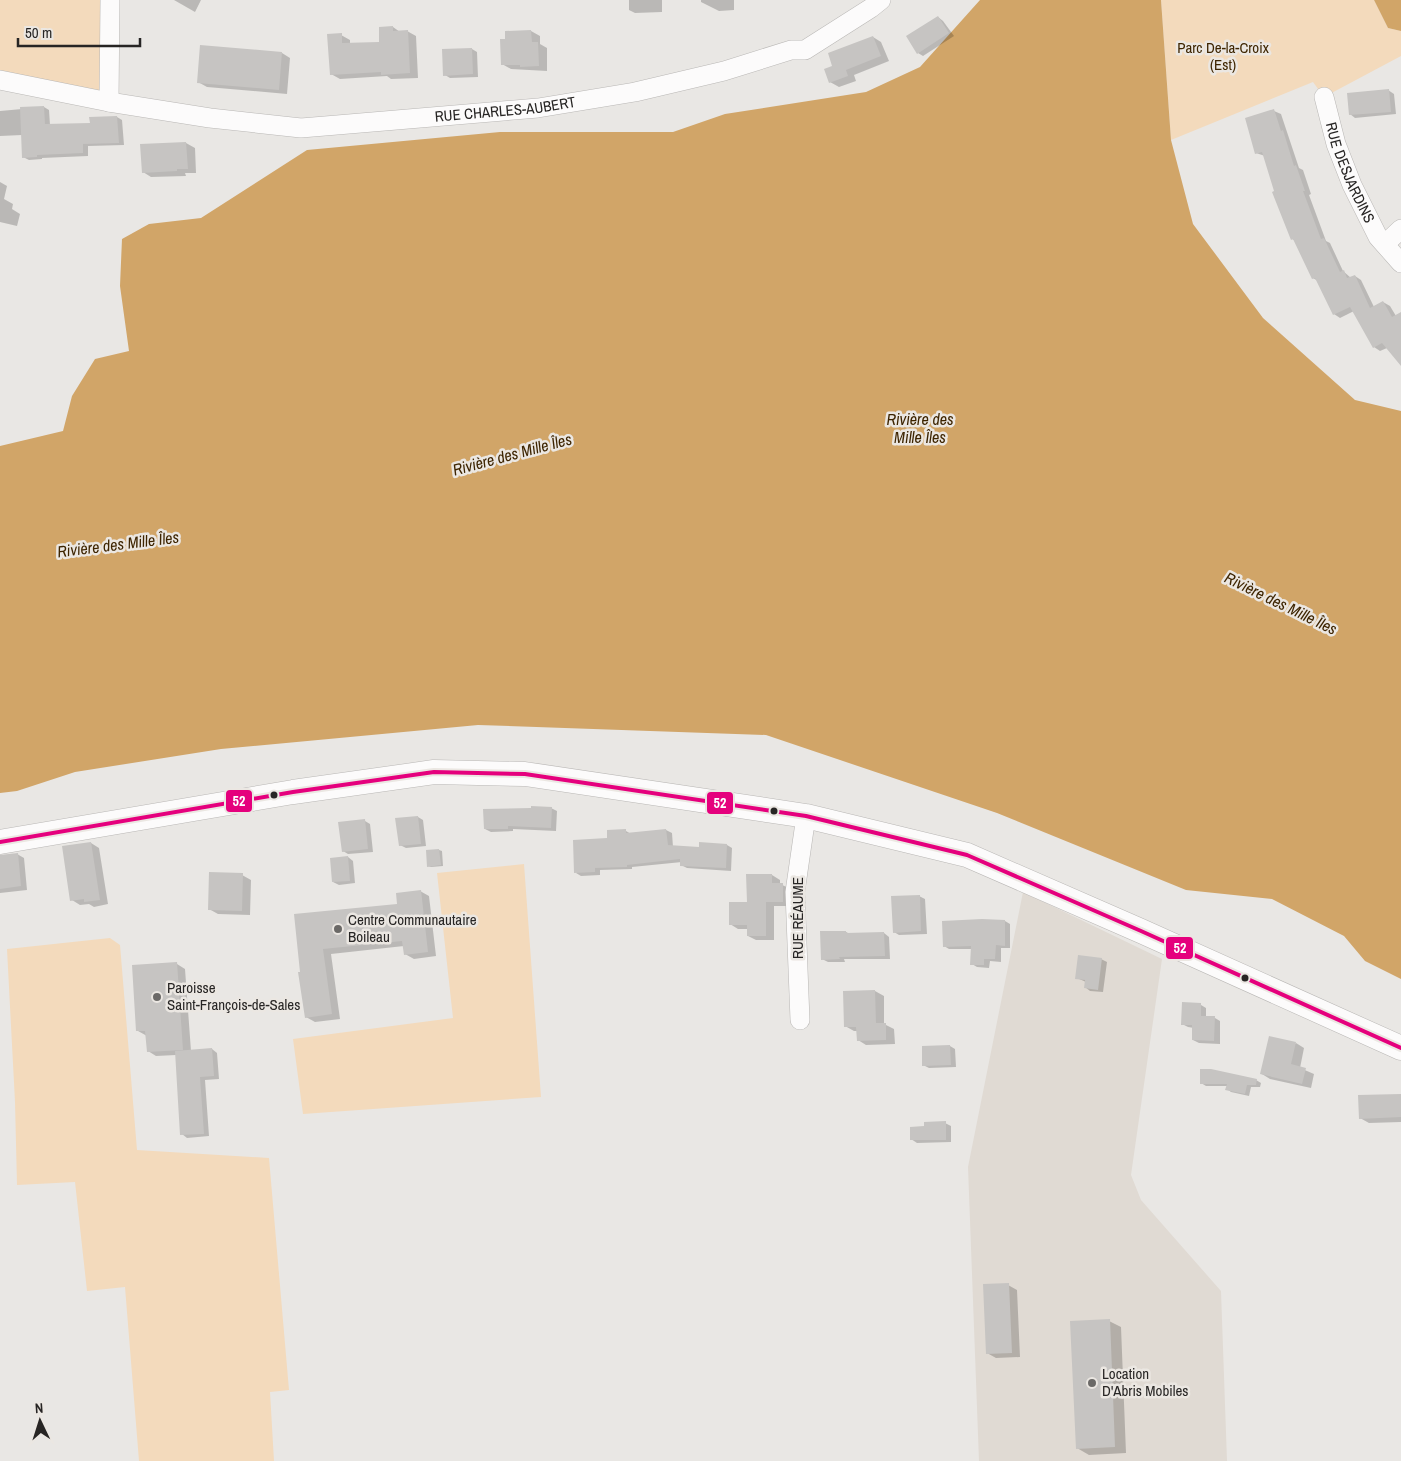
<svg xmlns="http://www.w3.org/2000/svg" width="1401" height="1461" font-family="'Archivo Narrow',sans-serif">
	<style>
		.built { fill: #e0dad3 }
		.green { fill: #f3dabc }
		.water { fill: #d1a568 }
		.shadow { fill: #0003 }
		.building { fill: #c6c4c2 }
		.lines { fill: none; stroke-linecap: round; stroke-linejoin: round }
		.minor-casing { stroke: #b9b7b5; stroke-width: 20 }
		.tertiary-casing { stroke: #b9b7b5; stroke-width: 25 }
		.minor { stroke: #fcfbfb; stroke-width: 19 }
		.tertiary { stroke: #fcfbfb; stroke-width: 24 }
		.bus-1-casing { stroke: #ebe7e2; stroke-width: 8 }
		.bus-1 { stroke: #e5007d; stroke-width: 4 }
		.bus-dot { fill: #272524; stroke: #ebe7e2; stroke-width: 2 }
		.poi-dot { fill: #6b6967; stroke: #ebe7e2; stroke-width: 2 }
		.labels { text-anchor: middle; stroke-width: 5; stroke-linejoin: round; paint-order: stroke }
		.park-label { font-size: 15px; fill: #3e2500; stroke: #ebe7e2 }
		.street-label { font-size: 15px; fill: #272524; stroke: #ebe7e2 }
		.poi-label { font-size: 15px; fill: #272524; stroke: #ebe7e2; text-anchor: start }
		.water-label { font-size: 16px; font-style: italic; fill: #3d2400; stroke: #ebe7e2 }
		.line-badge { stroke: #ebe7e2; stroke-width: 2 }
		.badge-label { font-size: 14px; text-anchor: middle; font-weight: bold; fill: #fff }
	</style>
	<rect width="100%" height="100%" fill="#e9e7e4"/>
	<path class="built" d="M1023,892L1162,959L1131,1175L1141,1200L1221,1291L1227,1461H979L968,1167Z"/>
	<path class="green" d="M0,0H108L109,102L0,80Z
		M1161,0H1374L1388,28L1401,31V56L1324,97L1313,82L1171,140Z
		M524,864L541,1097L303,1114L293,1039L453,1018L437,873Z
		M110,938L120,945L137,1150L269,1158L289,1390L270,1392L274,1461H139L125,1287L87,1291L75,1182L17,1185L15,1102L7,949Z"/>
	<path class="water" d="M980,0H1161L1171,140L1193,224L1263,318L1355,400L1401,411V979L1365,961L1344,936L1272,899L1186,890L997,813L766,735L478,725L221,749L75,772L17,791L0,793V446L63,431L72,396L95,359L129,351L120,286L122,239L149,224L201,218L307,150L500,132H673L725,114L866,92L920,67Z
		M1374,0H1401V31L1388,28Z"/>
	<path class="shadow" d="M174,0H201L195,12Z
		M629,0H662V12L635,13L629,10Z
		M701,0H734V10L719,11L701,2Z
		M938,17L943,21L954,36L923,56L918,53Z
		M393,27L400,32L407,31L416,36L418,78L391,79L387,76L340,79L331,74L341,35L350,40V44L381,43Z
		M531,31L540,36V44L547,48V71L511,69L502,64Z
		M873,37L881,42L889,61L854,75L856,81L839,87L830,82L834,66Z
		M472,49L477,52L478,77L450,78L445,75Z
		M282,53L290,58L287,94L207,87L198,82Z
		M1388,90L1394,94L1396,114L1355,118L1350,114Z
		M44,107L49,110L50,125L91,124L117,117L122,120L124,145L88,146V156L42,158V159L29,160L23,157L22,135L0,136V111Z
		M1274,111L1281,114L1299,168L1303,170L1311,194L1309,195L1326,241L1330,243L1343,271L1351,278L1355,276L1361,280L1374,307L1383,302L1390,306L1396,316L1401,314V364L1387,348L1380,351L1374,347L1354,311L1340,318L1334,314L1318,281L1313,278L1296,241L1292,239L1265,156L1256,153Z
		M186,143L195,148L196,173H185L186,176L151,177L143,172L142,145Z
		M0,182L7,186L4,199L13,204L12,209L20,214L17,226L0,222Z
		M551,808L557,811L556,831L513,829V831L491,832L485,829Z
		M418,817L423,820L426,846L406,848L400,845Z
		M365,821L370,824L373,852L348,854L343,851Z
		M666,830L672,833L673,847L700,848L727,845L732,848L731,871L687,868L681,865L682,862L632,867V869L600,870V875L581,876L576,873L609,839L626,831L631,834Z
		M91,843L99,848L108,904L94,907L89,904L80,905L72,900Z
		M439,850L442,851L443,866L431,867L428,866L427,851Z
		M17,854L24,858L27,890L0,893V857Z
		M348,857L353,861L355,883L339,885L333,882Z
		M242,875L251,880L250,915L218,914L209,909Z
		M772,875L780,880V884L791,889V906H774V940H756L748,936V929H738L730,924Z
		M420,891L429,896L436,956L414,959L405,954L404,946L331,954L340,1019L315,1022L306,1017L295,915L399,905Z
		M919,896L925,899L927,934L899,935L894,932Z
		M1005,921L1010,924V948H1001V962L990,961L989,968L977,967L972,964V949H949L944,946Z
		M846,932L850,934L884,933L889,937L890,959H844L845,962H828L822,959Z
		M1101,959L1107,962L1103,992L1090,991L1085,987L1086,982L1077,978Z
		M177,964L185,969L191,1051L212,1049L217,1053L219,1079L205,1080L209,1136L187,1138L182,1134L176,1055L156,1056L148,1051L147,1036L138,1031Z
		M875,991L884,996V1024L894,1029L895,1044L866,1045L858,1040V1031H854L845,1026Z
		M1201,1005L1206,1008V1017L1215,1018L1220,1021V1044L1199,1043L1193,1040L1194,1028L1188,1027L1182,1024Z
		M1296,1043L1304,1048L1300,1068L1314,1074L1311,1088L1270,1079L1262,1074Z
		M950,1046L955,1049L956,1067L929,1068L923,1065Z
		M1256,1080L1261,1083L1260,1087H1251L1249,1096L1231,1092L1227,1089V1086H1206L1201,1083Z
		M1401,1095V1122L1369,1123L1360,1118Z
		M945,1123L951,1126V1142L917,1143L911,1139L925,1128Z
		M1008,1285L1017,1290L1020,1357L996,1358L987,1353Z
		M1109,1321L1121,1327L1126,1453L1089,1455L1077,1448Z"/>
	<path class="building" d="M938,16L949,33L917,54L906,36Z
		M393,26V31L408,30L410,73L381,75V72L330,75L327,34L342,33V43L379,42V27Z
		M531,30L532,42H538L539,66L520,67V65H501L500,39H505V31Z
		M873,36L881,56L846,70L848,76L829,83L824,69L832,66L828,53Z
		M200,45L282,52L279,90L197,83Z
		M472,48L473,74L443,76L442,49Z
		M1389,89L1391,112L1349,115L1347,93Z
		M44,106L45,124L90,123L89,117L117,116L119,143L83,144V153L37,155V157L22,158L20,107Z
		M1274,109L1281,131L1283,130L1294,166L1296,165L1305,191H1303L1321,239L1324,238L1340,272L1344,270L1347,278L1355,275L1370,308L1383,301L1392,317L1401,312V366L1382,343L1373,348L1350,307L1333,315L1315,278L1312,279L1293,239L1291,240L1272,192L1274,191L1262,152L1255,154L1245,118Z
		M186,142L188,169H177V171L142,173L140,144Z
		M531,806L552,807L551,828L508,826V829H484L483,809L531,808Z
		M418,816L421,844L399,846L395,818Z
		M365,819L368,849L342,852L338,822Z
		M626,829V833L666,829L668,845L699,847V842L727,844L726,868L680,866V859L627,865V867L595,868V872L574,873L573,840L607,838V830Z
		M91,842L100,900L84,902V899L70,901L62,846Z
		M439,849L441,865L427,867L426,850Z
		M18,853L21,886L0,889V855Z
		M348,856L350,881L332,882L330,858Z
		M209,872L243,873L242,911L208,910Z
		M746,874H772V883H783V902H766V936H747V925H729V902H747Z
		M421,890L428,952L404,955L402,941L323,949L332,1014L305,1018L298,972H300L294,914L397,904L396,893Z
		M920,895L921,931L893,933L891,896Z
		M982,919L1005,920V946L996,945L995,959H984V965H970L971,946L943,947L942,921Z
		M820,931H846V933L884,932L885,956L839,957L840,959L821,960Z
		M1078,955L1102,958L1098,990L1084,988L1085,980L1075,979Z
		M177,962L183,1050L147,1052L145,1031H136L132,965Z
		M875,990L876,1023H886V1040L857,1041L856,1027H844L843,991Z
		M1182,1002L1201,1003V1016H1215L1214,1041L1192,1040V1025H1181Z
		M1269,1036L1296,1042L1291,1064L1306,1068L1302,1084L1260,1074Z
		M950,1045L951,1065L922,1066V1046Z
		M212,1048L214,1076L200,1077L204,1134L180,1135L175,1051Z
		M1200,1069H1211L1257,1079L1256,1085H1247L1245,1094L1225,1090L1227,1084H1200Z
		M1401,1094V1117L1359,1119L1358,1095Z
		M946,1121V1140H910V1127L924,1126V1122Z
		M1009,1283L1012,1353L986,1354L983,1284Z
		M1110,1319L1115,1447L1076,1449L1070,1321Z"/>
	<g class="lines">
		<defs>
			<g id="minor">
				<path id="s1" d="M0,80L109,102L210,118L301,128L337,125L538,108L635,92L724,71L791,50H805L871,8L881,0"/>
				<path id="s2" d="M1324,97L1336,144L1352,185L1378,237L1401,263"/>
				<path d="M109,102L110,0"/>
				<path d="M1385,244L1401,229"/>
				<path d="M800,1020L795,892L806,816"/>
			</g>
			<path id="tertiary" d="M0,842L293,792L434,772L525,774L806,816L967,855L1141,931L1401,1048"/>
		</defs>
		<use href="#minor" class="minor-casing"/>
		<use href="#tertiary" class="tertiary-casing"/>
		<use href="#minor" class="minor"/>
		<use href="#tertiary" class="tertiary"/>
		<defs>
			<path id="bus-1" d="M0,842L293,792L434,772L525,774L806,816L967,855L1141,931L1401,1048"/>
		</defs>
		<use href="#bus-1" class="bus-1-casing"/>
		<use href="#bus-1" class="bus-1"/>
	</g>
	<g class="bus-dot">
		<circle cx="274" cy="795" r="4.5"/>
		<circle cx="774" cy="811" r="4.5"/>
		<circle cx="1245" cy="978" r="4.5"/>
	</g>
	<g class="poi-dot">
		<circle cx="338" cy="929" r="5"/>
		<circle cx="157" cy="997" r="5"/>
		<circle cx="1092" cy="1383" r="5"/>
	</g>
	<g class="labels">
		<g class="park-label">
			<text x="1223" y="53">Parc De-la-Croix<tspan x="1223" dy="17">(Est)</tspan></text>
		</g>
		<g class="street-label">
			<text dy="5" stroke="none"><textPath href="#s1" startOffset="510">RUE CHARLES-AUBERT</textPath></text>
			<text dy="5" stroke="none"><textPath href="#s2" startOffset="80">RUE DESJARDINS</textPath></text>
			<text transform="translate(798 918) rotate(-90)" y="5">RUE RÉAUME</text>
		</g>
		<g class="poi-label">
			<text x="348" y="925">Centre Communautaire<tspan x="348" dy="17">Boileau</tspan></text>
			<text x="167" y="993">Paroisse<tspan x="167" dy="17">Saint-François-de-Sales</tspan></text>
			<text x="1102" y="1379">Location<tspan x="1102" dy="17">D'Abris Mobiles</tspan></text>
		</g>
		<g class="water-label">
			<text x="920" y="425">Rivière des<tspan x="920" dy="18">Mille Îles</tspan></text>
			<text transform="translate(512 454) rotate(-15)" y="6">Rivière des Mille Îles</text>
			<text transform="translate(118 544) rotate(-7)" y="6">Rivière des Mille Îles</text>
			<text transform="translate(1281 603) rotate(26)" y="6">Rivière des Mille Îles</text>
		</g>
	</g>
	<g class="line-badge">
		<rect x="225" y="789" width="28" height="24" rx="5" fill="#e5007d"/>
		<rect x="706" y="791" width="28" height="24" rx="5" fill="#e5007d"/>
		<rect x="1165" y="936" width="29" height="24" rx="5" fill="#e5007d"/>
	</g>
	<g class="badge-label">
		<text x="239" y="806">52</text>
		<text x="720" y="808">52</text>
		<text x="1180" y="953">52</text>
	</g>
	<g transform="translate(40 1421) rotate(356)" stroke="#ebe7e2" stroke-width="4" paint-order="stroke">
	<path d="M0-4L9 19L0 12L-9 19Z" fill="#272524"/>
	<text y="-8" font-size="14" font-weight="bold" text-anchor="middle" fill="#272524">N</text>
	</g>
	<path d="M18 38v8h122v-8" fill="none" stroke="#272524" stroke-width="2.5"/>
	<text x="25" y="38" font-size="15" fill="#272524" stroke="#ebe7e2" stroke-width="4" paint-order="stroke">50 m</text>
</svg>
